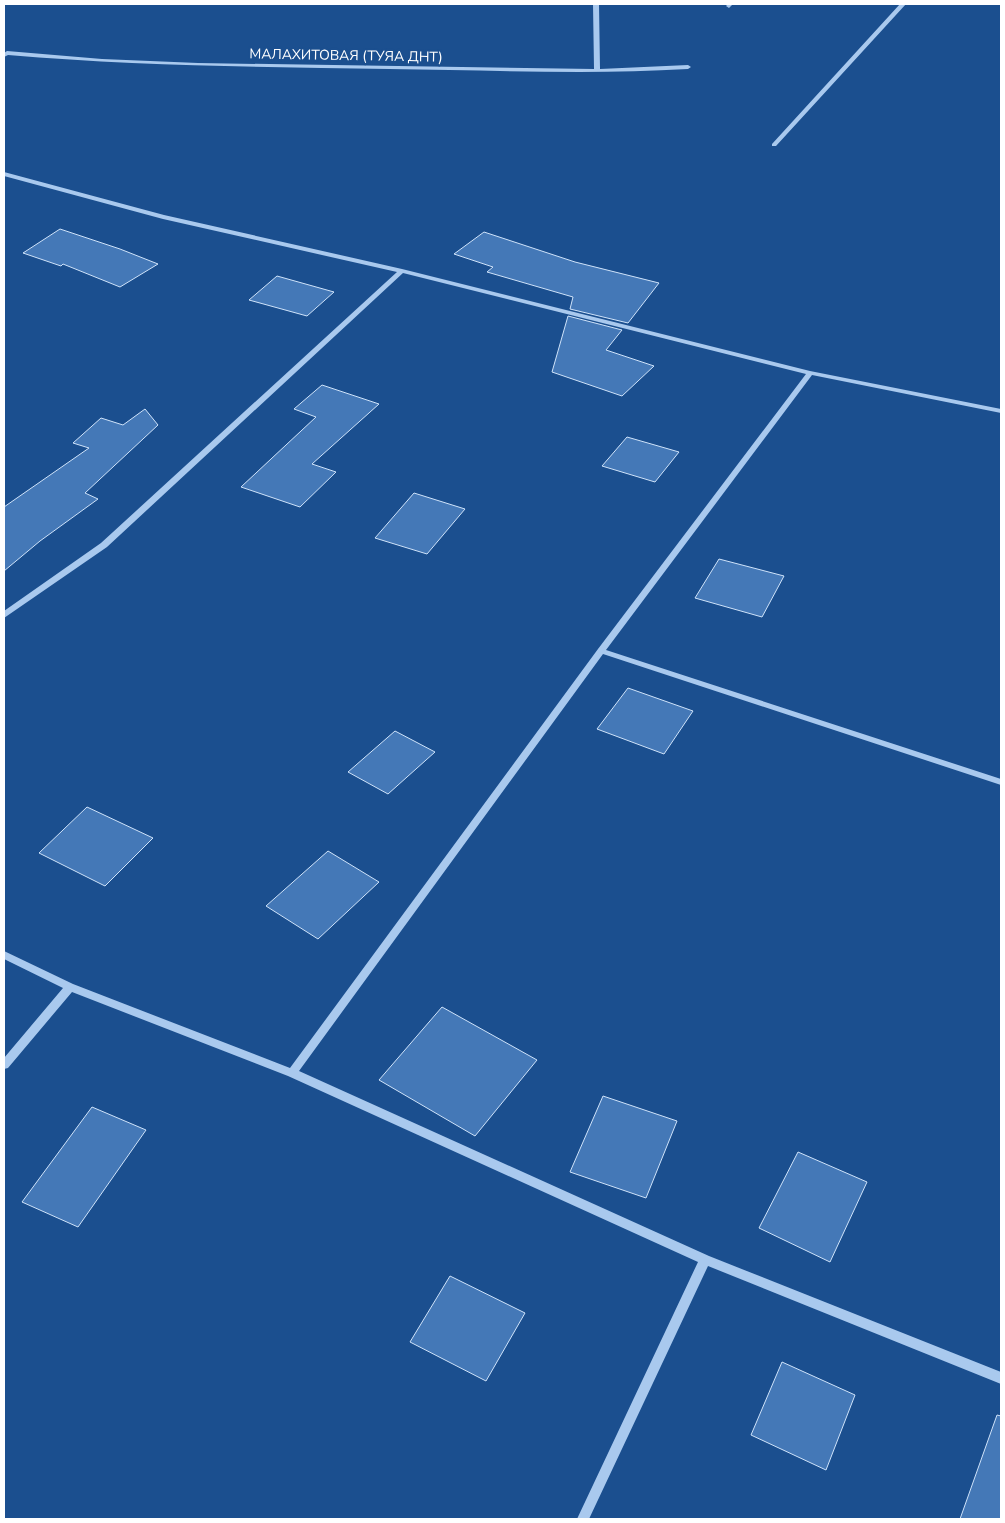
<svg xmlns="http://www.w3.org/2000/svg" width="1005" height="1523" font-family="'Nunito Sans',sans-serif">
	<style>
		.building { fill: #4478b7; stroke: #cfe3fa }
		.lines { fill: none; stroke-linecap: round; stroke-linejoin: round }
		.minor { fill: #a9c9ee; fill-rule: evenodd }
		.labels { text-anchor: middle; stroke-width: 4.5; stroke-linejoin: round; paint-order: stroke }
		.far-street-label { font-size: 14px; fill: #fff; stroke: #1b4f8f }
	</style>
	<rect width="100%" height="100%" fill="#1b4f8f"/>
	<path class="building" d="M60,229L120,249L158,264L120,287L63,264L61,266L23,253Z
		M484,232L575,262L659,283L628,323L570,309L573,297L487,272L493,267L454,254Z
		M277,276L334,292L307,316L249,300Z
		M568,316L622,330L606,350L654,366L622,396L552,372Z
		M322,385L379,404L312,464L336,472L300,507L241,487L316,417L294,409Z
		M145,409L158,425L85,493L98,499L40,541L4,571V507L89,448L73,443L101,418L123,425Z
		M627,437L679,452L655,482L602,466Z
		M414,493L465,509L427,554L375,538Z
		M719,559L784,576L762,617L695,598Z
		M628,688L693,711L664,754L597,729Z
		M395,731L435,752L388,794L348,772Z
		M87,807L153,838L105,886L39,853Z
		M328,851L379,882L318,939L266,906Z
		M442,1007L537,1060L475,1136L379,1080Z
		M603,1096L677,1121L646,1198L570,1172Z
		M92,1107L146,1130L78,1227L22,1202Z
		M798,1152L867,1182L830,1262L759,1228Z
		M450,1276L525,1313L486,1381L410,1342Z
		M782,1362L855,1395L826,1470L751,1435Z
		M997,1415L1001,1416V1519H960Z"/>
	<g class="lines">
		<path class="minor" d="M593,4H599L600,69L688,65L691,67L688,69C588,75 489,70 389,69C262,67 135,66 8,55L4,57V53L7,51L102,59L198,63L594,69Z
			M728,4H733L729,8L726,6Z
			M900,4H906L776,146H772V144Z
			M4,172L164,215L402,269L810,371L1001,409V413L812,375L606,650L1001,779V785L603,654L299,1071L709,1256L1001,1372V1384L708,1266L589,1519H577L698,1262L288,1076L72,992L8,1068L4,1069V1058L63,988L4,959V951L73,984L290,1068L598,649L806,374L403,273L107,547L4,618V611L101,543L397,272L163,219L4,176Z"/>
	</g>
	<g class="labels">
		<g class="far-street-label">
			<text transform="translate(346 55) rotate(1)" y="5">МАЛАХИТОВАЯ (ТУЯА ДНТ)</text>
		</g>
	</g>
	<rect width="1005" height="1523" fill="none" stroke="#ffffff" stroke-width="10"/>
</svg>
